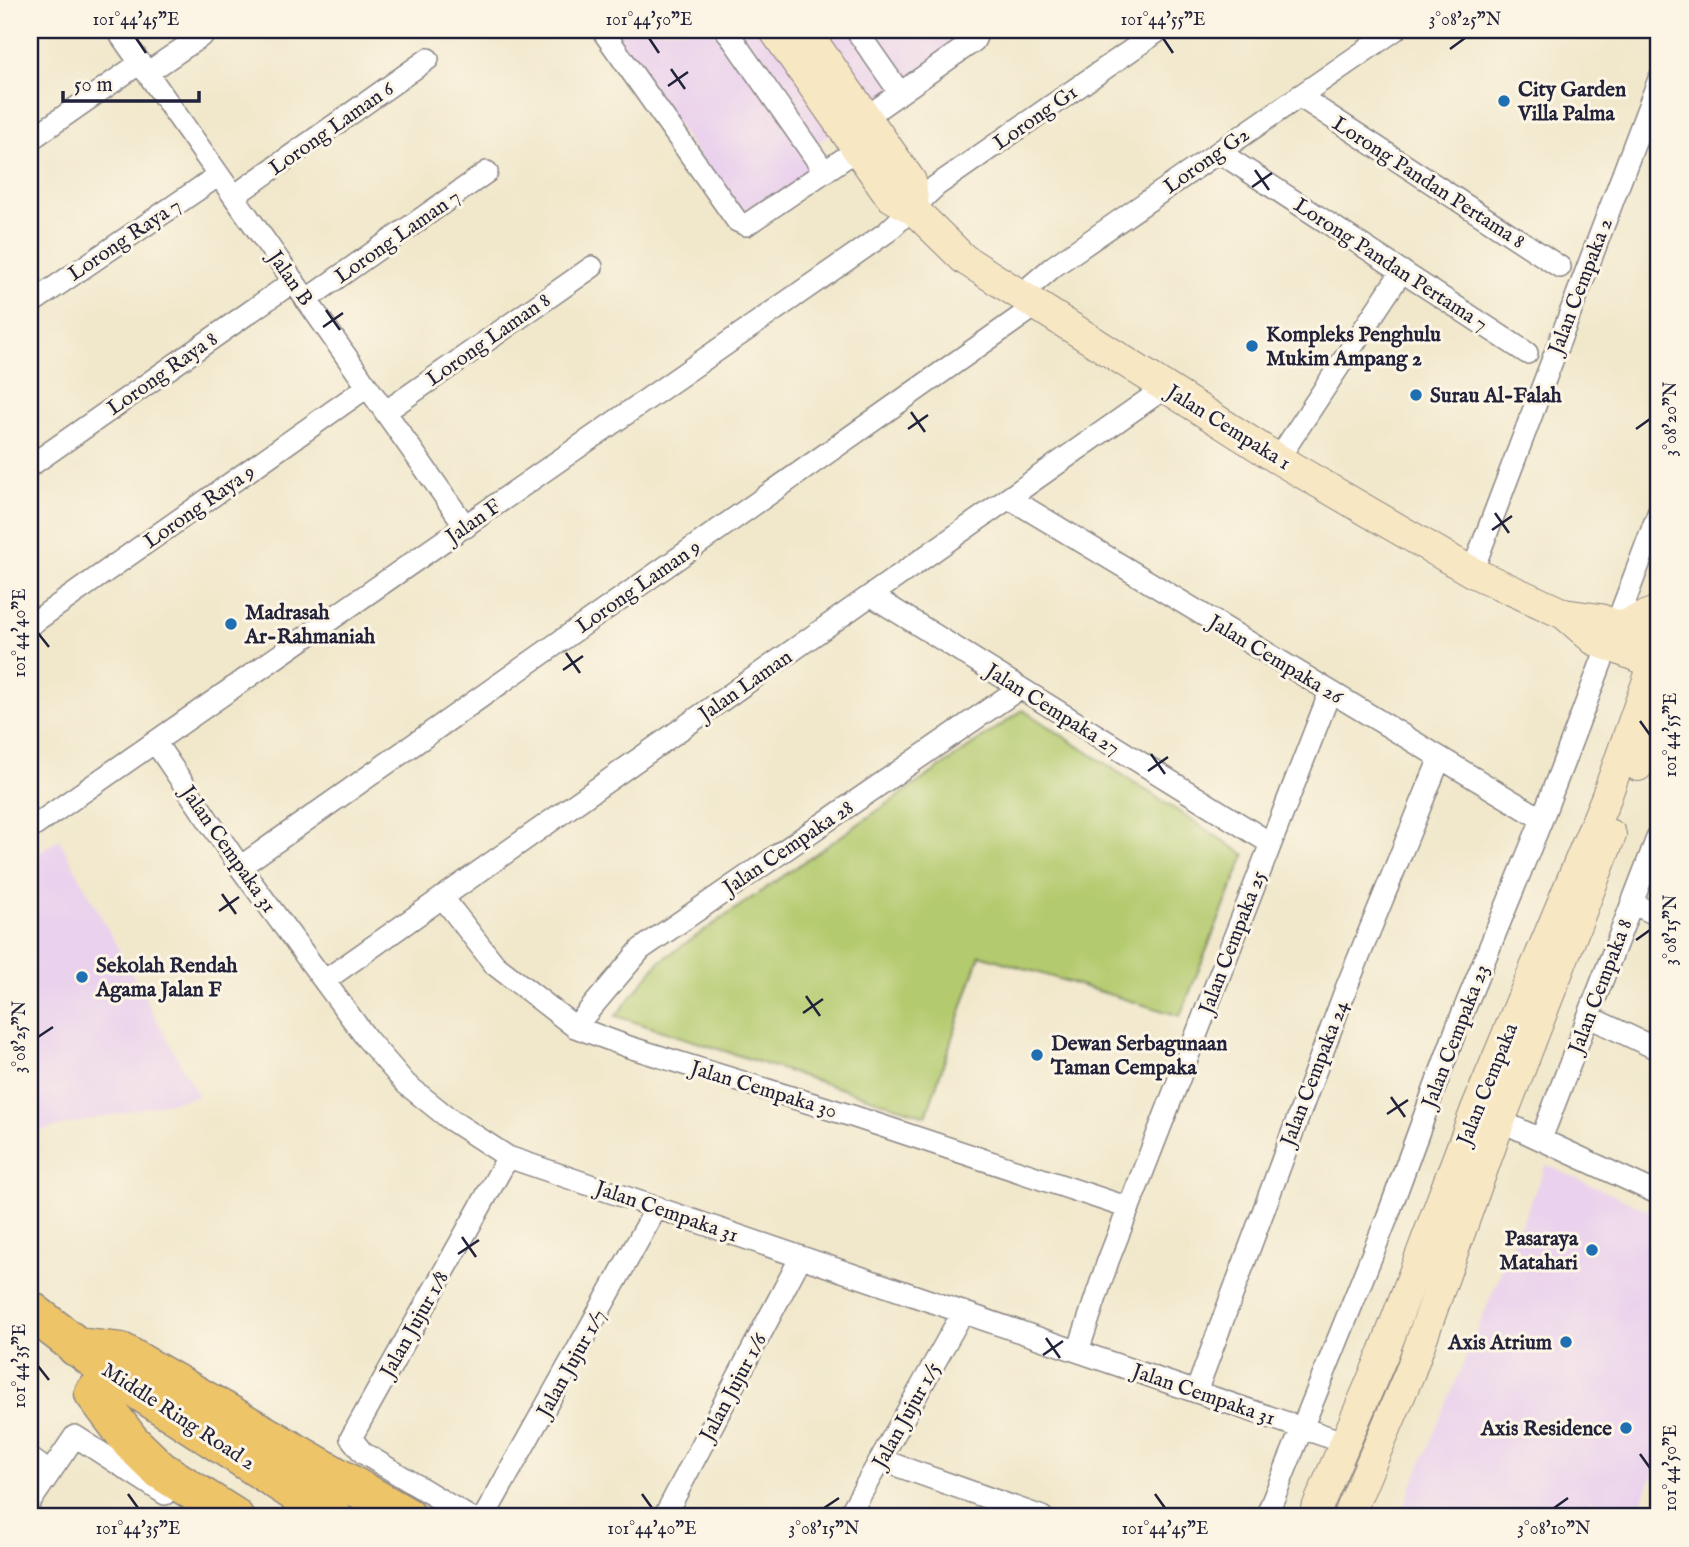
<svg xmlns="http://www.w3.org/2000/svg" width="1689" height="1547" font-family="'IM FELL English',serif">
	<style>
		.built { fill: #ead1ed }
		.green { fill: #b4ca6e; stroke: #6b7654; stroke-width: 2 }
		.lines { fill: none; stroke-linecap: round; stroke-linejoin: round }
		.street-casing { stroke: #8a8584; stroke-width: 24 }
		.secondary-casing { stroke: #8a8584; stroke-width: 32 }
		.highway-casing { stroke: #8a8584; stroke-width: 41 }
		.street { stroke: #fff; stroke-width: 21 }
		.secondary { stroke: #f8e7c3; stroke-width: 30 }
		.highway { stroke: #eec469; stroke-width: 38 }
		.ticks { fill: none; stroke: #22223b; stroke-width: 2.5 }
		.poi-dot { fill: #1f6fb2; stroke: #fcf5e5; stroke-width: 2.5 }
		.labels { text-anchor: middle; stroke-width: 6; stroke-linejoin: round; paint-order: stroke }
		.poi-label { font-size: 21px; font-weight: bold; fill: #22223b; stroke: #fcf5e5; text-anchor: start }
		.street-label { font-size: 21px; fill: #22223b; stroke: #fcf5e5 }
		.neatline { fill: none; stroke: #22223b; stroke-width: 2.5 }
		.ticks-label { font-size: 18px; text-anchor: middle; fill: #22223b }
	</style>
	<rect width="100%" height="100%" fill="#fcf5e5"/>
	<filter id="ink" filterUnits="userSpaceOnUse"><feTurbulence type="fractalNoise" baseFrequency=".0143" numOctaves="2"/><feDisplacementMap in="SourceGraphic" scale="14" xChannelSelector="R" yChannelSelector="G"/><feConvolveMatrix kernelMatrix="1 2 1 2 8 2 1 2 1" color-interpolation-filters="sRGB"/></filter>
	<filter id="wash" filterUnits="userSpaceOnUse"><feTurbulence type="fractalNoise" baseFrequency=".00686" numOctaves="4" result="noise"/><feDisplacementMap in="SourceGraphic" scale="28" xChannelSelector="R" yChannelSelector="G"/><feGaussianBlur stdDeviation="1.57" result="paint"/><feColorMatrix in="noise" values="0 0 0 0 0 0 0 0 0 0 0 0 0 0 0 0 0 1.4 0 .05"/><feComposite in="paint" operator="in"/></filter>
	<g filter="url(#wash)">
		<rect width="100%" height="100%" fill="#f1e8cc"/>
		<path class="built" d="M610,30H968V37L803,153L814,171L741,216Z
			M59,839L198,1096L30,1133V859Z
			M1546,1165L1659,1215V1463L1634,1517L1590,1500L1582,1517H1399Z"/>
		<path class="green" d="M1023,710L1245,855L1180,1016L980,955L926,1116L616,1016L659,962Z"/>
	</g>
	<g filter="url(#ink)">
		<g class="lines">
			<defs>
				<path id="street" d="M117,30L466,527
					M602,30L737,221L746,225L858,149L866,117L974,41L979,30
					M726,30L825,172
					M856,30L900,93
					M147,73L210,30
					M1299,96L1560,267
					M30,140L140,63
					M1219,152L1527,353
					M234,196L428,59
					M1020,295L1054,266L1395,30
					M306,300L487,172
					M30,304L219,175
					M385,412L592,267
					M1278,459L1402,271
					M30,466L294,281
					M1011,499L1542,819
					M1472,572L1659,79
					M872,596L1270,843
					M30,625L367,387
					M1616,625L1659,511
					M155,742L240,867L367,1039L406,1084L451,1120L508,1157L1346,1443
					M30,829L887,232L936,186L1160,30
					M240,867L1037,305
					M443,898L495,965L575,1027L629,1047L852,1116L1129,1208
					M1632,903L1659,916
					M324,981L1166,387
					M1589,1017L1659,1050
					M575,1027L641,949L1020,688
					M1490,1116L1659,1194
					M1541,1139L1659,833
					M1078,1351L1108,1261L1330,692
					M1196,1392L1347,986L1440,758
					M30,1458L50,1473
					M881,1460L1042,1517
					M30,1502L75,1436L165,1494
					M469,1517L363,1453L351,1438L508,1157
					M484,1517L657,1207
					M664,1517L801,1257
					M848,1517L963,1312
					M1266,1517L1387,1218L1457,1027L1542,819L1608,645"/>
				<path id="secondary" d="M774,30L890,196L914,210L964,259L1278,459L1472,572L1564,614L1594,640L1659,665
					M805,30L911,181L914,210
					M1564,614L1600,619L1659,642
					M1621,627L1659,610
					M1638,766L1659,712
					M1313,1517L1384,1352L1476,1109L1606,798L1659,649
					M1348,1517L1410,1372L1500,1121L1611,835"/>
				<path id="highway" d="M30,1310L109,1371L333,1517
					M76,1347L121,1352L407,1517
					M94,1393L131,1442L160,1470L234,1517"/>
			</defs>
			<use href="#street" class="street-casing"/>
			<use href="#secondary" class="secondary-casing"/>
			<use href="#highway" class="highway-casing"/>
			<use href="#street" class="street"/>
			<use href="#secondary" class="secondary"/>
			<use href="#highway" class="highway"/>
		</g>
	</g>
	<path class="ticks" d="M136,38L146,53M649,38L659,53M1163,38L1173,53M1450,49L1465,38M671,69L685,89M668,86L688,72M1255,170L1269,190M1252,187L1272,173M326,310L340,330M323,327L343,313M911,412L925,432M908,429L928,415M1636,429L1650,419M1495,513L1509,533M1492,530L1512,516M38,633L49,647M566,653L580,673M563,670L583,656M1640,721L1650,735M1151,754L1165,774M1148,771L1168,757M222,894L236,914M219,911L239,897M1636,940L1650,930M806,996L820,1016M803,1013L823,999M38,1037L53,1027M1391,1097L1405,1117M1387,1114L1408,1100M462,1237L476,1257M458,1254L479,1240M1046,1338L1060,1358M1043,1355L1063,1341M38,1366L49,1380M1640,1454L1650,1468M128,1494L138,1508M642,1494L652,1508M1155,1494L1165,1508M824,1508L839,1498M1554,1508L1568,1498"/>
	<g class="poi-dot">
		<circle cx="1504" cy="101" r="7"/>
		<circle cx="1252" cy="346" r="7"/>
		<circle cx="1416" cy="395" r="7"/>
		<circle cx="231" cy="624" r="7"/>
		<circle cx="82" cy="977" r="7"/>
		<circle cx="1037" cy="1055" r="7"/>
		<circle cx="1592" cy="1250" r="7"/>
		<circle cx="1566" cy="1342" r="7"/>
		<circle cx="1626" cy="1428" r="7"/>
	</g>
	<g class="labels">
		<g class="poi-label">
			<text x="1518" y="96">City Garden<tspan x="1518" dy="24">Villa Palma</tspan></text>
			<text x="1266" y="341">Kompleks Penghulu<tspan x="1266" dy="24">Mukim Ampang 2</tspan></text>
			<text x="1430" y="402">Surau Al-Falah</text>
			<text x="245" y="619">Madrasah<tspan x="245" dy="24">Ar-Rahmaniah</tspan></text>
			<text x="96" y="972">Sekolah Rendah<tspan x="96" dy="24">Agama Jalan F</tspan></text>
			<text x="1051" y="1050">Dewan Serbagunaan<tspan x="1051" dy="24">Taman Cempaka</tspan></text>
			<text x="1578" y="1245" text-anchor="end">Pasaraya<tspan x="1578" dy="24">Matahari</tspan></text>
			<text x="1552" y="1349" text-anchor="end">Axis Atrium</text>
			<text x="1612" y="1435" text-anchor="end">Axis Residence</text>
		</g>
		<g class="street-label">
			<text transform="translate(1035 117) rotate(-35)" y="7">Lorong G1</text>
			<text transform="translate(331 128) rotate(-35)" y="7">Lorong Laman 6</text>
			<text transform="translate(1206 160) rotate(-35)" y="7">Lorong G2</text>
			<text transform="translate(1429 182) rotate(33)" y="7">Lorong Pandan Pertama 8</text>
			<text transform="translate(397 236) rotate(-35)" y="7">Lorong Laman 7</text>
			<text transform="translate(124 239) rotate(-34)" y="7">Lorong Raya 7</text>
			<text transform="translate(1391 264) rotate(33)" y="7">Lorong Pandan Pertama 7</text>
			<text transform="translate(291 278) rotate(55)" y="7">Jalan B</text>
			<text transform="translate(1580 286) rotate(-69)" y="7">Jalan Cempaka 2</text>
			<text transform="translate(488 339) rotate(-35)" y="7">Lorong Laman 8</text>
			<text transform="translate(162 373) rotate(-35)" y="7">Lorong Raya 8</text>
			<text transform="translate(1229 427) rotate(32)" y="7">Jalan Cempaka 1</text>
			<text transform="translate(199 506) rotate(-35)" y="7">Lorong Raya 9</text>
			<text transform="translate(473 521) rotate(-35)" y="7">Jalan F</text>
			<text transform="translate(638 586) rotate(-35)" y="7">Lorong Laman 9</text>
			<text transform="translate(1276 659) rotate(31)" y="7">Jalan Cempaka 26</text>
			<text transform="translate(745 685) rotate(-35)" y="7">Jalan Laman</text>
			<text transform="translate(1053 709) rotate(32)" y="7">Jalan Cempaka 27</text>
			<text transform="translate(788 847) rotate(-34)" y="7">Jalan Cempaka 28</text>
			<text transform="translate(229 849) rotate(55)" y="7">Jalan Cempaka 31</text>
			<text transform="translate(1232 942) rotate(-69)" y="7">Jalan Cempaka 25</text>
			<text transform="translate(1600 986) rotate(-69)" y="7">Jalan Cempaka 8</text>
			<text transform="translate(1455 1036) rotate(-69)" y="7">Jalan Cempaka 23</text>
			<text transform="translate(1314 1073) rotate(-69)" y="7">Jalan Cempaka 24</text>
			<text transform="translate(1487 1084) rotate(-68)" y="7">Jalan Cempaka</text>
			<text transform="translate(764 1089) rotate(17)" y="7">Jalan Cempaka 30</text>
			<text transform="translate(667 1211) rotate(19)" y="7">Jalan Cempaka 31</text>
			<text transform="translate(414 1324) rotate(-61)" y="7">Jalan Jujur 1/8</text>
			<text transform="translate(571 1363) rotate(-61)" y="7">Jalan Jujur 1/7</text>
			<text transform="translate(733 1387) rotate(-62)" y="7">Jalan Jujur 1/6</text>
			<text transform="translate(1204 1394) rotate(19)" y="7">Jalan Cempaka 31</text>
			<text transform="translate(906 1415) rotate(-61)" y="7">Jalan Jujur 1/5</text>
			<text transform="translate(179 1416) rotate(33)" y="7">Middle Ring Road 2</text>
		</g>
	</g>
	<rect width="1689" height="1547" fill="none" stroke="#fcf5e5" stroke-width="77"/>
	<path d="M63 91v10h136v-10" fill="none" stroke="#22223b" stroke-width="3.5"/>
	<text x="74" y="91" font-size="21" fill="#22223b" stroke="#fcf5e5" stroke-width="5" paint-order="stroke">50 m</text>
	<rect x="38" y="38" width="1612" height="1470" class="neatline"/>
	<g class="ticks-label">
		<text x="136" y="25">101°44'45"E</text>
		<text x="649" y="25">101°44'50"E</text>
		<text x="1163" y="25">101°44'55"E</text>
		<text x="1465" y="25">3°08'25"N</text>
		<text transform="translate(1670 419) rotate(-90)" y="6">3°08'20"N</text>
		<text transform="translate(19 633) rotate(-90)" y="6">101°44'40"E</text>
		<text transform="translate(1670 735) rotate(-90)" y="6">101°44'55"E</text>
		<text transform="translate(1670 930) rotate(-90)" y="6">3°08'15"N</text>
		<text transform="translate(19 1037) rotate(-90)" y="6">3°08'25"N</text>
		<text transform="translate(19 1366) rotate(-90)" y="6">101°44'35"E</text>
		<text transform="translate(1670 1468) rotate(-90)" y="6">101°44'50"E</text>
		<text x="138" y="1534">101°44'35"E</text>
		<text x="652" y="1534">101°44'40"E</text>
		<text x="824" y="1534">3°08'15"N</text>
		<text x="1165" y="1534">101°44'45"E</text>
		<text x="1554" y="1534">3°08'10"N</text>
	</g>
</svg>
